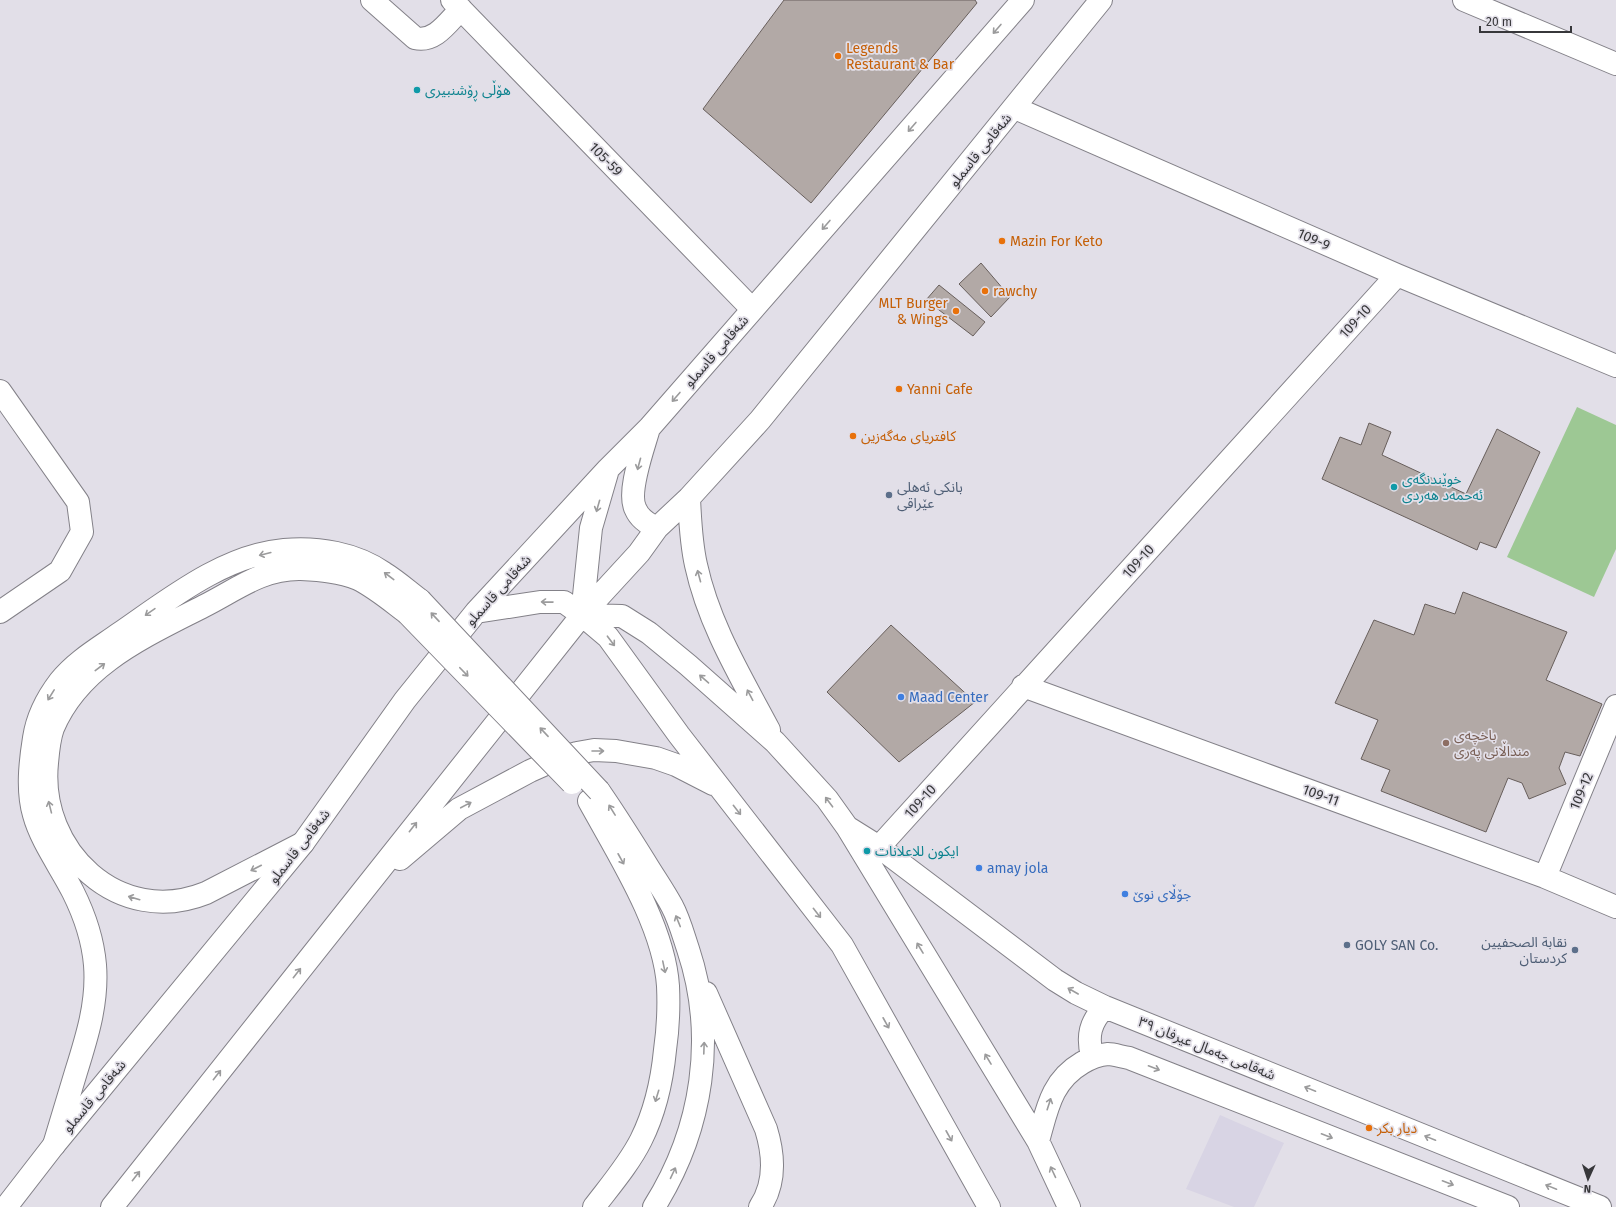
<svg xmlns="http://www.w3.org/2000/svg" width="1616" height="1207" font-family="'Fira Sans','Noto Sans Arabic',sans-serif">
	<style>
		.built { fill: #d8d4e4 }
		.green { fill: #9dc894 }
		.building { fill: #b2a9a6; stroke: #685f5c }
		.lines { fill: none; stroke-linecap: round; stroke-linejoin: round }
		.minor-casing { stroke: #838188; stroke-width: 24 }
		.major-casing { stroke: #838188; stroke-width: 24 }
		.minor { stroke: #fff; stroke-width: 22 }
		.major { stroke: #fff; stroke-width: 22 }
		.minor-bridge-casing { stroke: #838188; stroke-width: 24; stroke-linecap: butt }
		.minor-bridge { stroke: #fff; stroke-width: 22 }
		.oneway { stroke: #9b9b9c }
		.food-dot { fill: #e8710a; stroke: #e2dfe8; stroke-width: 1.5 }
		.culture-dot { fill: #0f9aa8; stroke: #e2dfe8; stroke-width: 1.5 }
		.service-dot { fill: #5c6f8a; stroke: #e2dfe8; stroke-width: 1.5 }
		.shop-dot { fill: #3f7fe0; stroke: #e2dfe8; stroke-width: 1.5 }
		.education-dot { fill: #8d6e63; stroke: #e2dfe8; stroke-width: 1.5 }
		.labels { text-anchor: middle; stroke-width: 3.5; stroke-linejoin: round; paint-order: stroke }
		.food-label { font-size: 14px; fill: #c56008; stroke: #e2dfe8; text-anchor: start }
		.culture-label { font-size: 14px; fill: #0d838f; stroke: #e2dfe8; text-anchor: start }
		.street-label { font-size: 14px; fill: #37373a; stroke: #e2dfe8 }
		.service-label { font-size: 14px; fill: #4e5e75; stroke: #e2dfe8; text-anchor: start }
		.shop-label { font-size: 14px; fill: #366cbe; stroke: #e2dfe8; text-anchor: start }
		.education-label { font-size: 14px; fill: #785e54; stroke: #e2dfe8; text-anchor: start }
	</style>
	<rect width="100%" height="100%" fill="#e2dfe8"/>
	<path class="built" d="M1220,1115L1284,1143L1254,1207H1234L1186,1189Z"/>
	<path class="green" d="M1577,407L1616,425V549L1594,597L1507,557Z"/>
	<path class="building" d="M784,0H975L977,3L811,203L703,109Z
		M981,263L1010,297L991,317L959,284Z
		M939,285L985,322L973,336L926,300Z
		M1369,423L1391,432L1382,455L1466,494L1497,429L1540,452L1496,548L1480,542L1477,550L1322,479L1340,437L1361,445Z
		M1463,592L1567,632L1546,680L1602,704L1580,756L1565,752L1559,768L1566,784L1529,799L1522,783L1508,778L1486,832L1381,791L1390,770L1361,759L1378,720L1335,703L1374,620L1414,635L1425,604L1455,614Z
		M891,625L975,702L899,762L827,692Z"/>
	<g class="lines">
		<defs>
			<path id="minor" d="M372,0L415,38C435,43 448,22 461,9
				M452,0L752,309
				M1464,0L1616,64
				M1015,108L1397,275L1616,366
				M0,391L78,502L82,532L60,571L0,612
				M1023,686L1545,877L1616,907
				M599,791C615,814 630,838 645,862C654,877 664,891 672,906C679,919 683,934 688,949C717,1036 703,1129 654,1207
				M589,801C618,854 664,925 668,986C669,1007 668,1029 665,1050C662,1081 655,1112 641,1140C629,1164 610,1186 594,1207
				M303,843L206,893C119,928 38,851 47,763C48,751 49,739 53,728C80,664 146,636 204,606C236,590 261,569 299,569C317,570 340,571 358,579C376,588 391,601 407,613
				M879,847L1397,275
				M1545,877L1616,706
				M706,993L766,1129C774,1155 776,1183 760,1207
				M54,1145C61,1121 69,1096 76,1072C87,1037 98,1002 95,965C93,941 84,914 73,892C61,868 41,841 34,815C27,791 30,763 34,738C37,718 47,698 60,681C76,661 99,648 120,633C168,600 224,555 284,550C318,547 355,553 384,573C397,581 408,591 420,600"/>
			<path id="major" d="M649,428C644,447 626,493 636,510C640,519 648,524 657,528
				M689,498C690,521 691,543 696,565C709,625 741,677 769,730
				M476,612L540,602H564L582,615L608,637L679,735L842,945L989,1207
				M582,615L622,616L649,633L688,665L775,742L827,799L847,827L1038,1141L1069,1207
				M582,615L591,528L607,473
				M847,827L879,847L1055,980L1076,993L1105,1007L1600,1207
				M400,859L459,809L530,771L557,759L577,753L594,750L616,751L656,758L676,765L713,784
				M1092,1056C1087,1036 1090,1022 1105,1007
				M1038,1141C1047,1110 1051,1081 1082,1063C1090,1058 1097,1055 1108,1054C1114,1054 1122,1057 1129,1058L1508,1207
				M6,1207L54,1145L303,843L405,700L476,612L608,469L650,427L1023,0
				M112,1207L582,615L639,553L657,528L689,498L760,420L1101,0"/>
		</defs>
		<use href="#minor" class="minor-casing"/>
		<use href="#major" class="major-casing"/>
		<use href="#minor" class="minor"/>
		<use href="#major" class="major"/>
		<defs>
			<path id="minor-bridge" d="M420,600L599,791
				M407,613L572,783"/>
		</defs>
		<use href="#minor-bridge" class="minor-bridge-casing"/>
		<use href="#minor-bridge" class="minor-bridge"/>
	</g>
	<defs><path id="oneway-shaft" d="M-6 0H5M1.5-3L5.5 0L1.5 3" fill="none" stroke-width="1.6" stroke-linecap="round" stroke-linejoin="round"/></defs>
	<g class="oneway">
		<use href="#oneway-shaft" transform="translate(997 29) rotate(131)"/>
		<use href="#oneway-shaft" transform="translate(912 127) rotate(131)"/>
		<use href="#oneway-shaft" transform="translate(826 225) rotate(131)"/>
		<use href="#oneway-shaft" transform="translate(676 397) rotate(131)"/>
		<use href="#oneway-shaft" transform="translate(639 464) rotate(105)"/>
		<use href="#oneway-shaft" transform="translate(598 506) rotate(106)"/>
		<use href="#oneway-shaft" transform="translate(265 554) rotate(166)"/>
		<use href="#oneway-shaft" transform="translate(389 576) rotate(-143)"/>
		<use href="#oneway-shaft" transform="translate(699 576) rotate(-105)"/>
		<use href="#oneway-shaft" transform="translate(547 602) rotate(-179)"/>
		<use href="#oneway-shaft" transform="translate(150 612) rotate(145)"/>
		<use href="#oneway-shaft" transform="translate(435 617) rotate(-133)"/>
		<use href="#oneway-shaft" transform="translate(611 641) rotate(53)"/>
		<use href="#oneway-shaft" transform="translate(100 667) rotate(-37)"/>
		<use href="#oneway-shaft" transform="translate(464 672) rotate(46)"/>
		<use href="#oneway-shaft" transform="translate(704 679) rotate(-139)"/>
		<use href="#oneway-shaft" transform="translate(51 695) rotate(122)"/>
		<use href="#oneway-shaft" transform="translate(750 695) rotate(-118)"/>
		<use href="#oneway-shaft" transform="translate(544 732) rotate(-133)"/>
		<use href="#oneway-shaft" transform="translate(598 751)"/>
		<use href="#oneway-shaft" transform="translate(829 802) rotate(-127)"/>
		<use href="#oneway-shaft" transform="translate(466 805) rotate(-28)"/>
		<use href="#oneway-shaft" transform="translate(50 807) rotate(-104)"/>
		<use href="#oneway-shaft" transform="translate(612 810) rotate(-122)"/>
		<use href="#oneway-shaft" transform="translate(737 810) rotate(52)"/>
		<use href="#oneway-shaft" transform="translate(413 827) rotate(-52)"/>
		<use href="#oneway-shaft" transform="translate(621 859) rotate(61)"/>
		<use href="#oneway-shaft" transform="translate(256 868) rotate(153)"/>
		<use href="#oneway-shaft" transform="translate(134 898) rotate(-164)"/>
		<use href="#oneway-shaft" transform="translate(817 913) rotate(52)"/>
		<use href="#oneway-shaft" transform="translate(678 921) rotate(-112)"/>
		<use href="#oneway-shaft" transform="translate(920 948) rotate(-121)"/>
		<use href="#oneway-shaft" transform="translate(664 967) rotate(78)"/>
		<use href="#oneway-shaft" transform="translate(297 973) rotate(-52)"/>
		<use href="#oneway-shaft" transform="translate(1073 991) rotate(-150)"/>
		<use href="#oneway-shaft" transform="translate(886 1023) rotate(61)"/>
		<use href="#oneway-shaft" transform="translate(704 1048) rotate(-88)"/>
		<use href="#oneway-shaft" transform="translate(988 1059) rotate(-121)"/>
		<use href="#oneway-shaft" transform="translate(1154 1068) rotate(21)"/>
		<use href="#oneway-shaft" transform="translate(217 1075) rotate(-52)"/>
		<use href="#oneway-shaft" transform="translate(1310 1089) rotate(-158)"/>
		<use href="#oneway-shaft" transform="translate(657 1096) rotate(107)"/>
		<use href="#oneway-shaft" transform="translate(1049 1104) rotate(-72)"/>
		<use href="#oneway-shaft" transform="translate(949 1136) rotate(61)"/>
		<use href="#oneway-shaft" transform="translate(1327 1136) rotate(21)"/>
		<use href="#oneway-shaft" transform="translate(1430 1138) rotate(-158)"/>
		<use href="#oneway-shaft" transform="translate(1053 1172) rotate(-115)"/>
		<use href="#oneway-shaft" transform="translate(673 1173) rotate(-65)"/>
		<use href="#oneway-shaft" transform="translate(136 1176) rotate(-52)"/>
		<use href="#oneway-shaft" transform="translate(1448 1183) rotate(21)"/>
		<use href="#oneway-shaft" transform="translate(1551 1187) rotate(-158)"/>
	</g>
	<g class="food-dot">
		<circle cx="838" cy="56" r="4"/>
		<circle cx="1002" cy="241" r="4"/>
		<circle cx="985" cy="291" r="4"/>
		<circle cx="956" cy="311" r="4"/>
		<circle cx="899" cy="389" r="4"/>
		<circle cx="853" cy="436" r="4"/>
		<circle cx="1369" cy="1128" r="4"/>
	</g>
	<g class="culture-dot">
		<circle cx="417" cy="90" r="4"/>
		<circle cx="1394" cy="487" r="4"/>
		<circle cx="867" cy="851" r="4"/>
	</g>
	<g class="service-dot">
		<circle cx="889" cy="495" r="4"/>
		<circle cx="1347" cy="945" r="4"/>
		<circle cx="1575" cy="950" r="4"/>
	</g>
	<g class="shop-dot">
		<circle cx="901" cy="697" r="4"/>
		<circle cx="979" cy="868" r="4"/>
		<circle cx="1125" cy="894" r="4"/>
	</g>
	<circle class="education-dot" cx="1446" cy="743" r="4"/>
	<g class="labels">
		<g class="food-label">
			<text x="846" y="53">Legends<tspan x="846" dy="16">Restaurant &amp; Bar</tspan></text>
			<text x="1010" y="246">Mazin For Keto</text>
			<text x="993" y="296">rawchy</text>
			<text x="948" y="308" text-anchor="end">MLT Burger<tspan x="948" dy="16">&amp; Wings</tspan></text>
			<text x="907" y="394">Yanni Cafe</text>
			<text x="861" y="441">کافتریای مەگەزین</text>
			<text x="1377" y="1133">ديار بكر</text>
		</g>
		<g class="culture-label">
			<text x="425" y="95">هۆڵی ڕۆشنبیری</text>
			<text x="1402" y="484">خوێندنگەی<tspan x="1402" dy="16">ئەحمەد هەردی</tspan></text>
			<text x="875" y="856">ايكون للاعلانات</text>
		</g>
		<g class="street-label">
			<text transform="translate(980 150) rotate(-51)" y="5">شەقامی قاسملو</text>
			<text transform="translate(606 159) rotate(46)" y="5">105-59</text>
			<text transform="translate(1314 239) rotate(24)" y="5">109-9</text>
			<text transform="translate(1355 321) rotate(-48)" y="5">109-10</text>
			<text transform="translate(716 351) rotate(-49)" y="5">شەقامی قاسملو</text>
			<text transform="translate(1138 561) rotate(-48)" y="5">109-10</text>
			<text transform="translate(498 590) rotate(-48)" y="5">شەقامی قاسملو</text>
			<text transform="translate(1581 791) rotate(-67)" y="5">109-12</text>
			<text transform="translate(1321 795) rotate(20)" y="5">109-11</text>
			<text transform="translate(920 801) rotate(-48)" y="5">109-10</text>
			<text transform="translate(299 846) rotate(-52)" y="5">شەقامی قاسملو</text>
			<text transform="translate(1207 1048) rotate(22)" y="5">شەقامی جەمال عیرفان ٣٩</text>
			<text transform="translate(94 1096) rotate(-50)" y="5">شەقامی قاسملو</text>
		</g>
		<g class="service-label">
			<text x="897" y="492">بانکی ئەهلی<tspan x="897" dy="16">عێراقی</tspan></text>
			<text x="1567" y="947" text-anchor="end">نقابة الصحفیین<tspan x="1567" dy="16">کردستان</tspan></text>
			<text x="1355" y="950">GOLY SAN Co.</text>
		</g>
		<g class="shop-label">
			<text x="909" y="702">Maad Center</text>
			<text x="987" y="873">amay jola</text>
			<text x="1133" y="899">جۆڵای نوێ</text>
		</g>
		<g class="education-label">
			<text x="1454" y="740">باخچەی<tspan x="1454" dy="16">منداڵانی پەری</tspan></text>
		</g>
	</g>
	<g transform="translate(1588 1179) rotate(183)" stroke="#e2dfe8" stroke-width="3" paint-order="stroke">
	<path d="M0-3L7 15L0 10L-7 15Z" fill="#37373a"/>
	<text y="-6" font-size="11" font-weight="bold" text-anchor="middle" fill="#37373a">N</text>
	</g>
	<path d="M1480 26v6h91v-6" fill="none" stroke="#37373a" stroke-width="2"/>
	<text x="1486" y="26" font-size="12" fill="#37373a" stroke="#e2dfe8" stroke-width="3" paint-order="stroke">20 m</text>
</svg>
